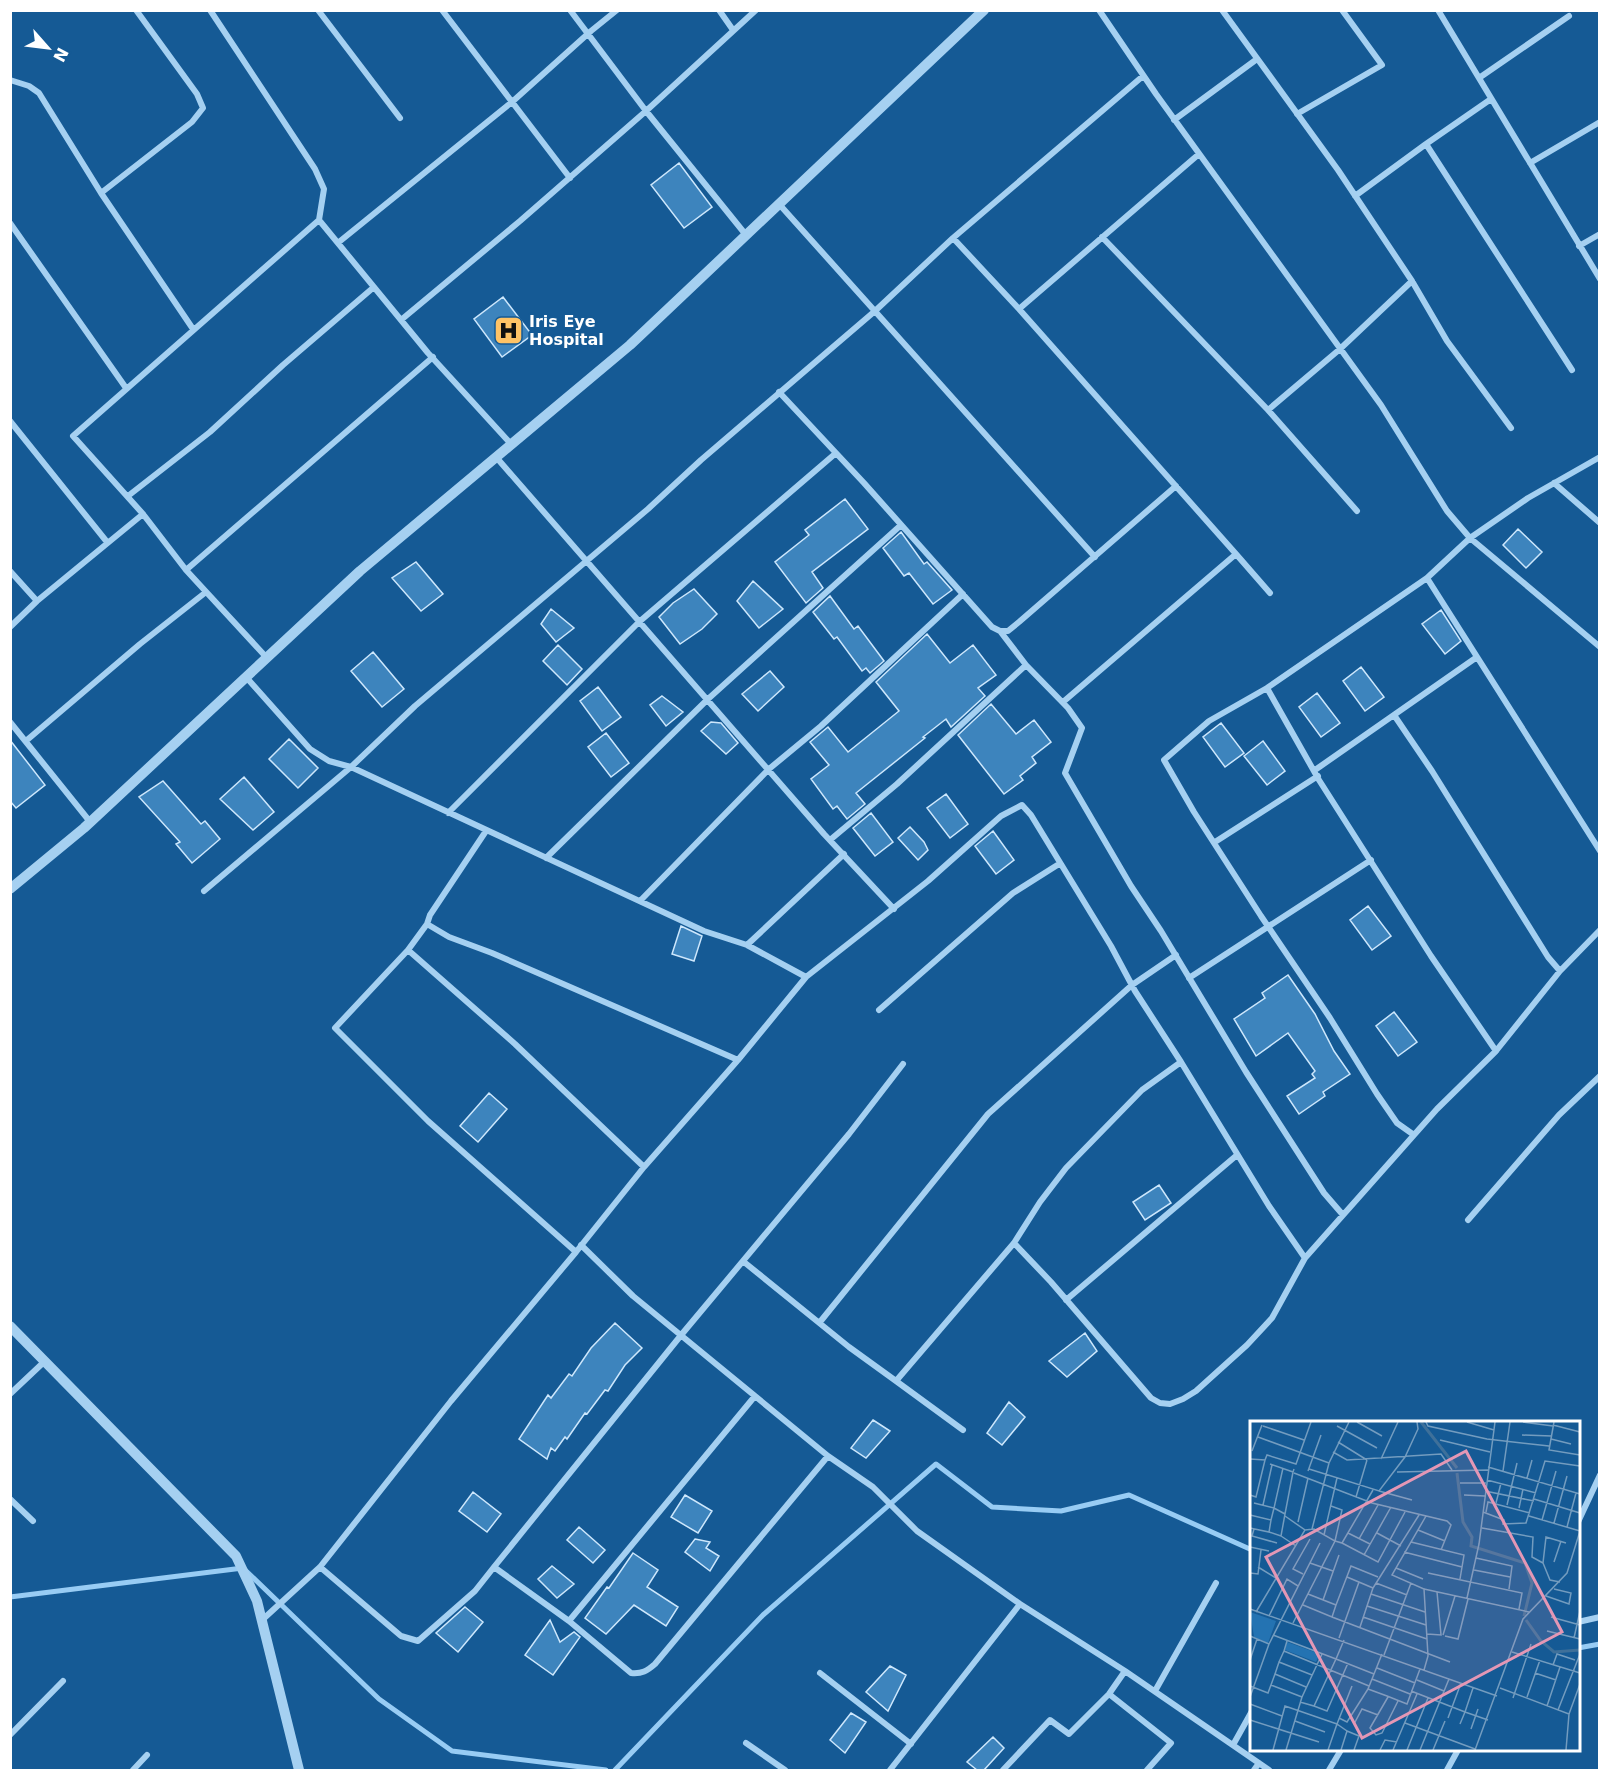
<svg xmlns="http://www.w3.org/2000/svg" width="1610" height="1781" font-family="'DejaVu Sans',sans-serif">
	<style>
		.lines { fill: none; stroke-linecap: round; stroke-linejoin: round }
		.stream { stroke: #98ccf4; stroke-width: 5 }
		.building { fill: #3d84bd; stroke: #cde7fc; stroke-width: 1.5 }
		.minor { stroke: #a5d0f1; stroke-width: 6 }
		.tertiary { stroke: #a5d0f1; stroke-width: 10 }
		.labels { text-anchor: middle; stroke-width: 4.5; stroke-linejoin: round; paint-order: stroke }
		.poi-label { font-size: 16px; font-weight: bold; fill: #fff; stroke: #155a95; text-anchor: start }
		.inset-river { fill: none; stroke: #3e709a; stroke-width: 3 }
		.inset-road { fill: none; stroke: #739cbf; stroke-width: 1.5 }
		.view { fill: #e497b5; fill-opacity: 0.15; stroke: #e497b5; stroke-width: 3 }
		.inset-edge { fill: none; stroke: #fff; stroke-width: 3 }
	</style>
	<rect width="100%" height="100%" fill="#155a95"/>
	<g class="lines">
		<path class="stream" d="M10,1597L243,1568L379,1699L452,1751L606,1770
			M1578,1648L1600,1644
			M615,1770L763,1615L936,1464L992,1507L1061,1511L1129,1495L1252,1550"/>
	</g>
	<path class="building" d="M679,163L712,207L684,228L651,185Z
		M503,297L532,335L502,357L474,319Z
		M845,499L868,529L812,572L823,588L806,603L775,562L809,535L805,530Z
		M1518,529L1542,552L1526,568L1503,545Z
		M901,532L924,564L927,562L952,590L933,604L909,573L904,576L883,548Z
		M416,562L443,594L421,611L392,578Z
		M753,581L783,609L759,628L737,601Z
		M694,589L717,614L702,629L680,644L659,617L673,603Z
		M830,596L854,629L858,626L884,661L870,673L866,668L862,671L837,637L834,639L813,612Z
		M551,609L574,628L556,642L541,624Z
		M1441,610L1461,641L1445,654L1422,624Z
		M927,634L950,663L973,645L996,675L978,688L985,696L951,727L946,719L923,737L925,738L856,793L865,804L847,819L837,806L833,809L811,779L829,765L810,742L828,727L848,752L899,711L876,682Z
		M558,645L582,669L567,685L543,661Z
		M373,652L404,689L382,707L351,671Z
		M1361,667L1384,697L1365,711L1343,681Z
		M770,671L784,687L758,711L742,694Z
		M598,687L621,717L602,731L580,701Z
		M1317,693L1340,723L1321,737L1299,707Z
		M662,696L683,712L666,726L650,705Z
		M991,704L1016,734L1034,720L1051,742L1032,757L1036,763L1020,776L1023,780L1004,794L958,735Z
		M711,722L721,723L738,743L726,754L701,731Z
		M1221,723L1244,753L1225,767L1203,737Z
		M606,733L629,763L611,777L588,747Z
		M289,739L318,768L298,788L269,759Z
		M10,740L45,785L16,808L10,801Z
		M1263,741L1285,771L1267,785L1244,756Z
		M244,777L274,812L253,830L220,799Z
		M163,781L201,824L205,821L220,839L192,863L176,844L180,842L139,797Z
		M946,794L968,824L950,838L927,808Z
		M871,813L893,842L875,856L853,828Z
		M910,827L924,842L928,850L918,860L898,838Z
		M993,831L1014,860L996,874L975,846Z
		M1368,906L1391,936L1372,950L1350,920Z
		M681,926L702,936L694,961L672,954Z
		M1288,975L1315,1014L1334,1051L1350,1074L1323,1092L1325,1096L1299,1114L1287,1096L1315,1078L1312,1074L1315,1071L1288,1033L1256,1056L1234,1019L1265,998L1262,993Z
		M1394,1012L1417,1042L1398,1056L1376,1026Z
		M489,1093L507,1109L478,1142L460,1126Z
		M1159,1185L1171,1203L1145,1220L1133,1202Z
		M615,1323L642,1348L625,1365L608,1391L605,1390L587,1414L585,1413L567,1439L565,1437L555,1451L551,1448L547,1459L519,1439L548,1395L551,1398L569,1374L572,1376L591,1348Z
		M1085,1333L1097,1351L1067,1377L1049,1361Z
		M1009,1402L1025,1417L1002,1445L987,1433Z
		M873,1420L890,1431L866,1458L851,1448Z
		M473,1492L501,1514L487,1532L459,1511Z
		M685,1495L712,1511L698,1533L671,1517Z
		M579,1527L605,1550L593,1563L567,1540Z
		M695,1539L710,1542L706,1548L719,1556L710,1571L685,1552Z
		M633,1553L658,1570L647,1587L678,1607L666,1626L634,1605L606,1634L585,1618L607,1587L609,1588Z
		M552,1566L574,1584L557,1598L538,1579Z
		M465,1607L483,1622L458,1652L436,1633Z
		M550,1620L560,1642L574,1632L580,1637L553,1675L525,1655Z
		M890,1666L906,1675L888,1711L866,1692Z
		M851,1713L866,1722L845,1753L830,1740Z
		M993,1737L1004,1748L984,1770H977L967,1762Z"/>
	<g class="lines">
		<path class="minor" d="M210,10L315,169L324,189L319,220
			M318,10L400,118
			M442,10L570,178
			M719,10L733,30
			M1099,10L1156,94L1381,405L1447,511L1470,538L1528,498L1600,457
			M1222,10L1338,170L1412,281L1447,341L1511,428
			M1438,10L1600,279
			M1143,76L953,238L1019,309L1199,154
			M1479,78L1569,16
			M10,80L29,86L39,93L101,193L193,329
			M1297,114L1382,65L1342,10
			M1174,120L1257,59
			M1426,144L1491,99
			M1530,163L1600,122
			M101,193L192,122L203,108L197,94L136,10
			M1355,196L1426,144L1572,370
			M779,204L1095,557
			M10,223L126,388
			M746,235L646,111L756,10
			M1102,237L1268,410L1357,511
			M339,242L512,102L591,31L617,10
			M1579,246L1600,234
			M1019,309L1236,554L1063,702
			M401,320L520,221L646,111L570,10
			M779,392L864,483L992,627L1000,631H1008L1019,622L1176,486
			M1268,410L1340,349L1412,281
			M10,421L107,542
			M496,457L824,834L894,909
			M1554,483L1600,523
			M128,496L210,432L283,365L374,287
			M1236,554L1270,593
			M186,570L433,357
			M10,571L37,601
			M10,627L37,601L143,514
			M1000,631L1026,665L1068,708L1082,728L1065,773L1131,886L1161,931L1246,1072L1324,1193L1343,1215
			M1600,647L1470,538L1427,578L1600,851
			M267,658L186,570L143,514L73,436L319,220L428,353L511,444
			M246,677L310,749L329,761L351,767L704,931L747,945L806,977L928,881L1001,816L1022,805L1031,815L1111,946L1135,991L1181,1062L1269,1206L1305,1258
			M1267,688L1319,780L1431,956L1496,1051
			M1394,715L1432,771L1548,957L1560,971
			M10,722L91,823
			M27,740L140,644L206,592
			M1315,770L1477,657
			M448,813L639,622L836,453
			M486,831L430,915L427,924L449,937L492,953L738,1060
			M830,840L897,784L1026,665
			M1215,842L1318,776
			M546,858L708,699L901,525
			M204,891L351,767L415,706L648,509L701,460L875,311L953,238
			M640,901L769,769L821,726L963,594
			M427,924L408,950L515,1044L644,1167
			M747,945L844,854
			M408,950L335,1028L428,1121L576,1252
			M1189,978L1371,860
			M879,1010L1013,893L1059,864
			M1414,1135L1397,1123L1377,1094L1330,1018L1261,916L1194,812L1164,760L1209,721L1267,688L1427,578
			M1468,1220L1559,1115L1600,1076
			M1014,1243L1051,1282L1151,1398L1160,1403L1170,1404L1183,1399L1196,1391L1247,1345L1272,1318L1305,1258L1437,1109L1496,1051L1560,971L1600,930
			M581,1245L633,1296L828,1456L873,1487L917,1531L1020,1604L1125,1671L1269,1770
			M744,1262L849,1347L896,1381L1014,1243L1040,1202L1066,1168L1142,1090L1181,1062
			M1066,1300L1237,1155
			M820,1322L988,1114L1132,985L1176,955
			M896,1381L963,1430
			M10,1394L45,1361
			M10,1499L33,1521
			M1578,1522L1600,1475
			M320,1567L401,1636L418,1641L475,1591L494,1567L682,1334L849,1134L903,1064
			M494,1567L569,1621L631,1673C642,1674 647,1671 655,1664L828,1456
			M261,1621L320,1567L451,1401L576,1252L644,1167L738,1060L806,977
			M569,1621L755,1396
			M1578,1622L1600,1617
			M820,1673L911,1744
			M1155,1691L1216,1583
			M1109,1694L1171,1743L1147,1770
			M10,1735L63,1681
			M746,1743L785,1770
			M1233,1745L1252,1711
			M133,1770L147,1755
			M890,1770L1020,1604
			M1003,1770L1050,1720L1069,1734L1109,1694L1125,1671
			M1254,1770L1259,1763
			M1329,1770L1341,1750
			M1447,1770L1458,1750"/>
		<path class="tertiary" d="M10,889L84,828L360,571L630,345L984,10
			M10,1326L236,1556L257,1601L299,1770"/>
	</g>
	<defs>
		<symbol id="hospital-square" viewBox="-11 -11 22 22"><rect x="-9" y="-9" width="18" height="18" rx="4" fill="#ffc366" stroke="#155a95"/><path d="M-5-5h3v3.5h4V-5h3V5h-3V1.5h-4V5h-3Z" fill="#111"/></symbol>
	</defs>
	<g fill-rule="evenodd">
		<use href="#hospital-square" x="492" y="314" width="33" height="33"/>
	</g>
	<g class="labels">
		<g class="poi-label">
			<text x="529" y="327">Iris Eye<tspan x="529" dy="18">Hospital</tspan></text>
		</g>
	</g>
	<g transform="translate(1250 1421)">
		<rect width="330" height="330" fill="#155a95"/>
		<path d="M0,191L26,200L18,222L4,216ZM37,221L70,233L66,241L35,229Z" fill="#2473b2"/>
		<path class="inset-river" d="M171,1L207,47M207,52L213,101L222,116L221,125L275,142L282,162L274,195M276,199L291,220L304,231L330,229"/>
		<path class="inset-road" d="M107,1L132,15M176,1L178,5L237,18L299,25M217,1L244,9M273,1L303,5M304,1L299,29L330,34M303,4L330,11M13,5L54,19M87,5L127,27M272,14L302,15M8,16L79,42M301,18L321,23M190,19L240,31M88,21L117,39M2,30L12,4M83,31L97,39L191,33L202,49M0,38L15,39L17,34L46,43L61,1M131,38L148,1M20,43L43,51L44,48M238,46L330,73M33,47L24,87L35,93L43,51M59,48L129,70L155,36L168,8L167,1M58,50L71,14M253,50L260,1M147,51L238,49M44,52L122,82L197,100L201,104L191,129M277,57L282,39M237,59L286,72M210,62H236M129,70L162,79M235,70L284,80M0,74L6,76L15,39M214,74L235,75M106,76L117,39M284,78L330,92M4,82L24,87L21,99M246,82L251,62M13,84L22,44M257,84L267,42M81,85L92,89L85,120L92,122L123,69M269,87L273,68M233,91L254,99L253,103L276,102L295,40L330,45M236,91L238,81L280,92M0,94L21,99L19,111L0,107M279,95L330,110M292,99L306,50M48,101L58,57M304,102L317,55M317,106L326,72M232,107L283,116L282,136L293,142M4,108L2,115L27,122M62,108L79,42L99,1M168,109L195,120M19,111L31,115L35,93M98,112L120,123M127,112L151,125M74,114L87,57M31,115L46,125M109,118L128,84M161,121L214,134L210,158M92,122L128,141L155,91M0,126L19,130M154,131L212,146M114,134L141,86M226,137L262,145L259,168M304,141L311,120M60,142L83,150M8,146L26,157M146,147L173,158M224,149L260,156M0,152L8,153L11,129M178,152L272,172L269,188M53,153L43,148L60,118M97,156L123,167L110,206M310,161L300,159L293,142L296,116L316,122M126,162L157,174M123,167L169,94M174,168L279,191M121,173L175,191M296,175L319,183L321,172L304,168M217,177L229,123L245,1M73,179L89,134M53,184L82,196L86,184L58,173M86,184L101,145L128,156M117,185L176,204M0,188L247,275M6,191L55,109L35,95M19,195L37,158L48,165M82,196L200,241M113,196L177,218M301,196L330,204M43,202L85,120L64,108L55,109M297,210L330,218M177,213L191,214L187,171M23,214L86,238L94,219M193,214L205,175M0,215L19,223L70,122M195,215L208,218L218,178M89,217L109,161M324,217L330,190M37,220L34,230L119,265M34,230L29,241L62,254M262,231L330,252M132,233L118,268L137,275L157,283L170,248M134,234L161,162M0,239L7,218M29,241L25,253L56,266M303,244L307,233L325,239M127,247L165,262M174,249L178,235L174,168L142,154L176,95M285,252L306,259M122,258L160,273M167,259L194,270M21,264L52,276M0,265L18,272L25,253M223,267L215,291L238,299M250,267L319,293L316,329M161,270L215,291L210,303M0,276L19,223M138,276L120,307L126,314L132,312L148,280M277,276L290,239M263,277L281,223M50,281L64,285L86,238L124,253M0,283L32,295M64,285L77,290L98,242M297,285L310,246M308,289L330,233M319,293L330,263M89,297L97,301L118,268M198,297L211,262M0,299L69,321M45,300L75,311M155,302L225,328M104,303L112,288L128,294M221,308L228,288M97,310L109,315L104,329M23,329L35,285L87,303L78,329M36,329L52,276L72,233M91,329L97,310L87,303L102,265M130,329L135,319L147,321M143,329L167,273M157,329L178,277M170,329L199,258M183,329L195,300M225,329L273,198L317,152L330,110"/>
		<path class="view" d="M216,30L312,211L112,317L16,136Z"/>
		<rect width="330" height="330" class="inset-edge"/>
	</g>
	<rect width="1610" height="1781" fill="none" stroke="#ffffff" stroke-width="24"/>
	<g transform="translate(48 48) rotate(118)" stroke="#155a95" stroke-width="4.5" paint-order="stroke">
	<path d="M0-4.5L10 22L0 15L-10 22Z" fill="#ffffff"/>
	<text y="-9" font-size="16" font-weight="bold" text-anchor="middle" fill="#ffffff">N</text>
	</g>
</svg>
